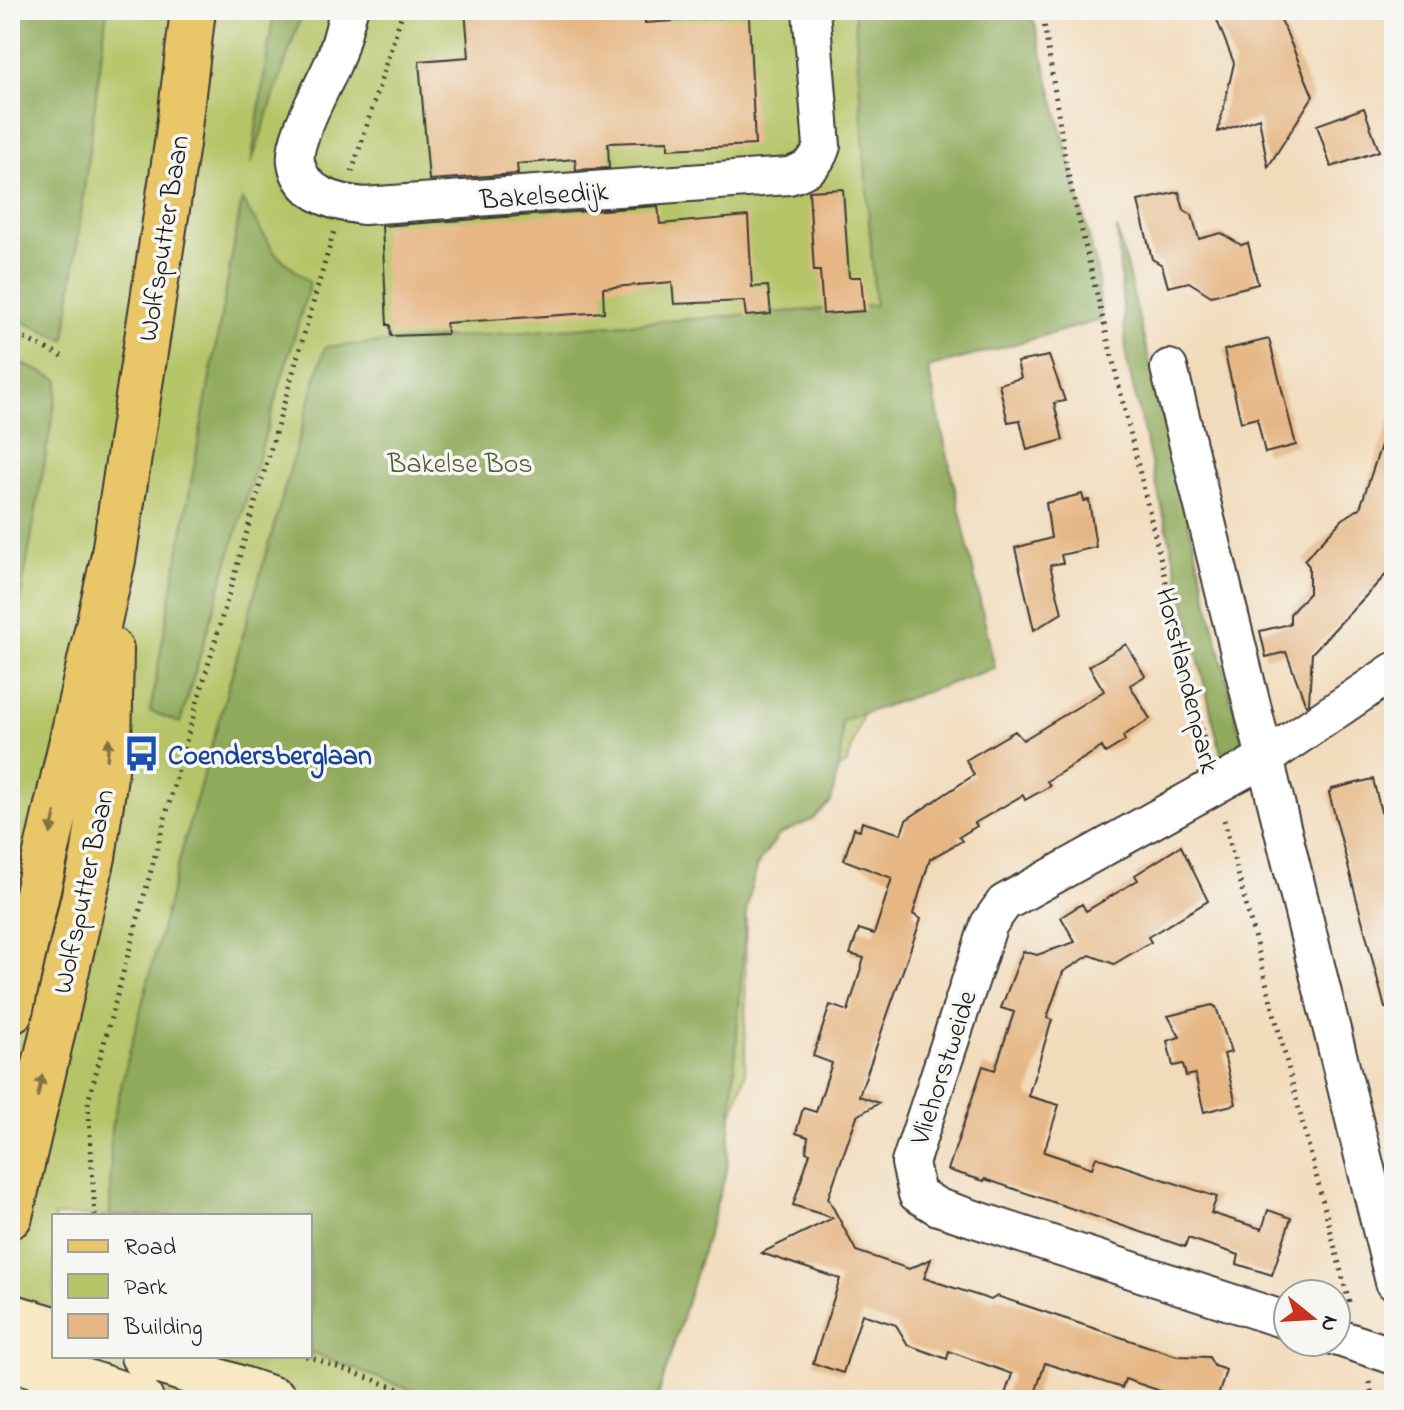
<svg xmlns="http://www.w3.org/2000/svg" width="1404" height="1410" font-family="'Indie Flower',sans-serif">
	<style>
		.green { fill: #b6c467; stroke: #697042; stroke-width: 2; fill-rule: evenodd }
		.forest { fill: #90aa5c; stroke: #56633c; stroke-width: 2 }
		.building { fill: #e6b785 }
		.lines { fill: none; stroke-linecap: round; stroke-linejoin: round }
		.street-casing { stroke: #3c3934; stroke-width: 40 }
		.secondary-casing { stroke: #3c3934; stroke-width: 48 }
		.primary-casing { stroke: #3c3934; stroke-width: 48 }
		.path { stroke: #3c3934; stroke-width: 5; stroke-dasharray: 2 6; stroke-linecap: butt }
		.street { stroke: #fff; stroke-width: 36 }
		.secondary { stroke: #f6e9c3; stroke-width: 44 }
		.primary { stroke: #e9c769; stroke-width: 44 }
		.oneway { fill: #827242 }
		.labels { text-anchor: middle; stroke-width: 7; stroke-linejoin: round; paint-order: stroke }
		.street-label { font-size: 28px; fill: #1c1c1c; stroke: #f6f6f2 }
		.park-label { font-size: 28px; fill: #525736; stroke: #f6f6f2 }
		.transit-label { font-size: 28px; font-weight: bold; fill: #164399; stroke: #f6f6f2; text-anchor: start }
	</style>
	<rect width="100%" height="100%" fill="#f6f6f2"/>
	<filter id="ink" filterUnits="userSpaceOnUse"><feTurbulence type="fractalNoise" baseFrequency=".0125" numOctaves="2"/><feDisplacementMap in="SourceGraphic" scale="16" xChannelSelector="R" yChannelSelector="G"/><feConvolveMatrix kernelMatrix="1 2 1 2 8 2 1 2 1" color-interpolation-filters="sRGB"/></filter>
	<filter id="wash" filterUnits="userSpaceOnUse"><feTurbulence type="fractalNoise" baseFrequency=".006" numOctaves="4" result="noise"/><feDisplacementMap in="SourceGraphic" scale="32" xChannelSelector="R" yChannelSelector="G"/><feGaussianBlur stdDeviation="1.8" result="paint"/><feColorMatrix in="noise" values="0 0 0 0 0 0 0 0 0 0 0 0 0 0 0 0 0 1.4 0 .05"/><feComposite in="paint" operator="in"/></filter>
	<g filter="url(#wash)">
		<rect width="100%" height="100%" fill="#f2dbbb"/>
		<path class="green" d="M10,10H1028L929,341L897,607L847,763L776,809L746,903L745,1075L640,1400H10ZM54,1216H310V1356H54Z"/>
		<path class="forest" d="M10,10H107L65,340L10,316Z
			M274,10H303L251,164Z
			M854,10H1031L1097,269L1101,320L928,368L995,668L842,721L841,756L831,802L812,820L780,834L756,866L746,912L727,1170L657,1400H437L310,1352V1216H110L111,1128L130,1050L184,842L325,347L875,305Z
			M242,200L275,253L310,283L180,723L150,711Z
			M1117,228L1244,750L1223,762L1127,362Z
			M10,358L59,380L10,658Z"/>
		<g id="blocks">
			<path class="building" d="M465,10H644L645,23L749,16L755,145L668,149V141L608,143L609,168L576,170L575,159L517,164L518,174L429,180L419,61L469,57Z
				M1213,10H1277L1313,96L1268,167L1259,118L1218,132L1234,63Z
				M1364,108L1379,151L1331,167L1317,125Z
				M843,189L849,277H861L864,311L823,314L820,271H814L809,191Z
				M1179,192L1184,210L1192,215L1199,239L1221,233L1241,245L1248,243L1258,284L1211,296L1189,282L1168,287L1162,265L1152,259L1138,201Z
				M658,206L660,224L748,216L752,287L768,286L771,314L746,316L744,301L674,304L672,282L603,288L604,312L446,323L447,334L391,336L390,325H387L382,226Z
				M1269,339L1296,445L1265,453L1257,418L1241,422L1224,350Z
				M1049,356L1065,401L1054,403L1063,440L1027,450L1020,420L1008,422L999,384L1021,378L1017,362Z
				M1389,421H1394V566L1312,653L1309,703L1306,705L1286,652L1266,657L1260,631L1290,624V614L1309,593V566L1304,560L1343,519L1360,508Z
				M1082,494L1084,501L1089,500L1096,547L1061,555L1063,563L1050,565L1062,613L1034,630L1015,548L1051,538L1046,503Z
				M1126,644L1145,676L1130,685L1150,719L1123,736L1125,741L1105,753L1102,747L1047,781L1050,786L1025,800L1023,795L975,823L977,826L959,837L962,841L930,859L913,914L921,919L859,1096L879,1103L857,1116L828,1198L856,1251L909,1269L931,1259L924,1278L991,1300L997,1296L1177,1356L1209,1357L1214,1366L1226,1370L1217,1400H1187L1125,1379L1122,1388L1045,1363L1033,1400H1003L1012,1374L949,1351L947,1359L908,1345L896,1325L862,1314L843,1373L813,1363L840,1279L761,1253L833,1218L793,1205L810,1153L806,1152L808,1137L796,1133L803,1108L816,1112L832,1063L813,1056L830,1005L848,1011L864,958L850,954L859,929L874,934L892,878L844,860L854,828L860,830L862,822L901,834L906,820L974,775L966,760L1015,731L1023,740L1104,691L1089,666Z
				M1373,779L1381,812L1394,820V1007L1385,1008L1329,793L1332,789Z
				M1181,846L1208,901L1148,937L1151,942L1114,964L1090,955L1063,972L1047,1018L1052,1020L1028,1096L1059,1105L1044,1152L1092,1168L1096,1157L1217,1197L1211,1213L1262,1229L1268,1210L1291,1218L1272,1275L1237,1264L1239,1255L1188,1238L1185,1247L985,1179L984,1181L948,1170L983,1066L995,1070L1014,1012L1001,1008L1023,951L1037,955L1075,942L1061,917L1082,904L1086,911L1138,880L1135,875Z
				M1212,1005L1216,1007L1231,1052L1224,1054L1236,1104L1204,1112L1195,1074L1186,1076L1183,1064L1173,1066L1167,1041L1180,1037L1168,1016Z"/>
		</g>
	</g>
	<g filter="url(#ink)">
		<use href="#blocks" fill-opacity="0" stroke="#3c3934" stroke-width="2"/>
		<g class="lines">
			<defs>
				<path id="street" d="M349,10C344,26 341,42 335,58C326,83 292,137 296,162C301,195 337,203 364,206L789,176C807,170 816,165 822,146L811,10
					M1169,368L1394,1282
					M1288,1321L938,1207L917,1194L910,1163L989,924L1004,903L1267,757L1394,671
					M1336,1337L1394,1356"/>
				<path id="secondary" d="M10,1316L54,1329
					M143,1356L275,1400
					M10,1357L141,1400"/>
				<path id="primary" d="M10,1012L113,560L177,144L193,10
					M10,1216L93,857L109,749L111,650"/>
			</defs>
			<use href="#street" class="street-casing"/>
			<use href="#secondary" class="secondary-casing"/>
			<use href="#primary" class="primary-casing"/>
			<path class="path" d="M1042,10L1067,170L1207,752
				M352,172L403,10
				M10,332L62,356
				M1224,820L1350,1306
				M95,1216L88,1102L185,745L334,231
				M306,1356L431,1400
				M1369,1382L1373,1400"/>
			<use href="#street" class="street"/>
			<use href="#secondary" class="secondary"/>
			<use href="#primary" class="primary"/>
		</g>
		<defs><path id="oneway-solid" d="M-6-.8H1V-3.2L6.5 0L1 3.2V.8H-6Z" transform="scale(2)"/></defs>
		<g class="oneway">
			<use href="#oneway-solid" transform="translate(108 749) rotate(-85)"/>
			<use href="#oneway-solid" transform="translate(53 823) rotate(103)"/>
			<use href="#oneway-solid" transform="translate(40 1086) rotate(-77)"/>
		</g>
	</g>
	<defs>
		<symbol id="bus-bare" viewBox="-9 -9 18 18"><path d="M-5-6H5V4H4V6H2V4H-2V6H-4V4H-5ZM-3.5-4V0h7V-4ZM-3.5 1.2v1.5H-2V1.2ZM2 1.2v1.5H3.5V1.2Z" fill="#1a4fb4" stroke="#f6f6f2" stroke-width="2.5" paint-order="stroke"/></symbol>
	</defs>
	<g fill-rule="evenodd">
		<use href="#bus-bare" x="116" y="728" width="51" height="51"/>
	</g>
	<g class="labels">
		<g class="street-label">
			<text transform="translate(544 194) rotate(-4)" y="10">Bakelsedijk</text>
			<text transform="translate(162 238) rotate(-81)" y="10">Wolfsputter Baan</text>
			<text transform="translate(1189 680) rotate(76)" y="10">Horstlandenpark</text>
			<text transform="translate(82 891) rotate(-78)" y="10">Wolfsputter Baan</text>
			<text transform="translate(942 1067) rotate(-72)" y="10">Vliehorstweide</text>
		</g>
		<g class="park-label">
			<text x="460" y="472">Bakelse Bos</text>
		</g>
		<g class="transit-label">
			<text x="168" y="764">Coendersberglaan</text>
		</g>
	</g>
	<rect width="1404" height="1410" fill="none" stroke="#f6f6f2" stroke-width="40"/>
	<rect x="52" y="1214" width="260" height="144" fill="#f6f6f2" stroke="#9f9f9c" stroke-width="2"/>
	<rect x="68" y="1240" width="40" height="12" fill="#e9c769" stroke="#9f9f9c" stroke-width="2"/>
	<text x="124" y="1254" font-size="24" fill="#1c1c1c">Road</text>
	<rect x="68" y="1274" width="40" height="24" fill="#b6c467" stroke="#9f9f9c" stroke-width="2"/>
	<text x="124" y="1294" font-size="24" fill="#1c1c1c">Park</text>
	<rect x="68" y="1314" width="40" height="24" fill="#e6b785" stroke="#9f9f9c" stroke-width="2"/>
	<text x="124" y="1334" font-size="24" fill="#1c1c1c">Building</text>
	<g transform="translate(1312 1318) rotate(108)"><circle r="38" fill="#f6f6f2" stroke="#9f9f9c" stroke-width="2"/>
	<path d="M0-6L14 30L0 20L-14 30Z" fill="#c8321e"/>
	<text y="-12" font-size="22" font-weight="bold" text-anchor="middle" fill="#1c1c1c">N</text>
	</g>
</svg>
